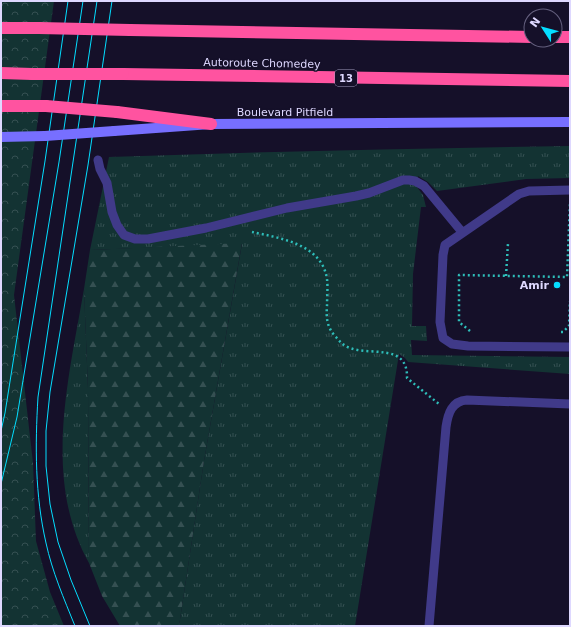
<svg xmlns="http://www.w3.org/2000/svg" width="571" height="627" font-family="'DejaVu Sans',sans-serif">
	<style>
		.grass { fill: url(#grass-tufts) }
		.forest { fill: url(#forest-firs) }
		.park { fill: url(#park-crowns) }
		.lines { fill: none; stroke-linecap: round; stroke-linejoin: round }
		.path { stroke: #2ebdb9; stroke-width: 2.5; stroke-dasharray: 2 3; stroke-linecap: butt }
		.service { stroke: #403a89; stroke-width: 9 }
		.secondary { stroke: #776fff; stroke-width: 10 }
		.motorway { stroke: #ff53a0; stroke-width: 12 }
		.tram { stroke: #04deff; stroke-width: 1 }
		.secondary-bridge { stroke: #776fff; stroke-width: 10 }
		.motorway-bridge { stroke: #ff53a0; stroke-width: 12 }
		.poi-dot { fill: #04deff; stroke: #151029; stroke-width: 1.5 }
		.labels { text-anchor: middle; stroke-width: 3; stroke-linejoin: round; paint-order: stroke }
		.shield { fill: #151029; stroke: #a29cbf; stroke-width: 1 }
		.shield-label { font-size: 10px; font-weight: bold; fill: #ded8ff }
		.street-label { font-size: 11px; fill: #ded8ff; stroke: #151029 }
		.poi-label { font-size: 11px; font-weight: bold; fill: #ded8ff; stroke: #151029; text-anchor: end }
	</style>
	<defs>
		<pattern id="grass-tufts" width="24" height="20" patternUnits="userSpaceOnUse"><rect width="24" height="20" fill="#133333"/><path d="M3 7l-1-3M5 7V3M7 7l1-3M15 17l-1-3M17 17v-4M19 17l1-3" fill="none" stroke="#355052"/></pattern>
		<pattern id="forest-firs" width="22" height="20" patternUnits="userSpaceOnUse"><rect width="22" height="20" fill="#133333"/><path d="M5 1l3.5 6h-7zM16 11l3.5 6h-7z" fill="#355052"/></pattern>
		<pattern id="park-crowns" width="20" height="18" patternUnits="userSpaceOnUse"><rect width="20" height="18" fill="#133333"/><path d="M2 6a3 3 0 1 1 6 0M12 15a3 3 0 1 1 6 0" fill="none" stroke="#355052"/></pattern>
	</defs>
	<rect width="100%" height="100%" fill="#151029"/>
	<path class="grass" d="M570,146V178L526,179L437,191L428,182L418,176L417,187L423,195L426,207H421L413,274L412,326H426L427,341L411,340L412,355L570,357V374L408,362L405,358L399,354L355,626H179L204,461L242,244L90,250L109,157C263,152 416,148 570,146Z
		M84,289L88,389L89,563C42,479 69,377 84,289Z"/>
	<path class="forest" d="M242,243L204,461L179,626H120L102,596L89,563L88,389L84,289L90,250Z"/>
	<path class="park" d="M1,1H54L14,295L33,463L36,541L50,592L64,626H1Z"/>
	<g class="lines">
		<path class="path" d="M252,232C280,238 322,244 327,279C328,287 327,297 327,306C326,318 327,328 336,337C340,342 344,346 350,348C371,356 408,343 407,378L439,404
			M506,276L508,243
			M470,331L459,322V275L567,277L570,203
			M561,332H563L569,326L570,301"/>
		<path class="service" d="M98,160L100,169L107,183L112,212L117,225L124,235L135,239H148L206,228L287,208L356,196L369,193L403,180H409L415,181L424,186L462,232
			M570,190L529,191L519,194L445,245L443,255L440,322L443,338L452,344L468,346L570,347
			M429,626L446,427C448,413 452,401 467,400L570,404"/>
		<path class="secondary" d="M114,131L211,124L570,122
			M1,137L45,136"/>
		<path class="motorway" d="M1,28H39
			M130,30L531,37
			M555,37H570
			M1,73L32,74
			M123,74L570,81
			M1,106H46
			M117,112L211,124"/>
		<path class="tram" d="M1,431L5,413L45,161L68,1
			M1,484L17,417L59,162L83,1
			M75,626C64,599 52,571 46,543C35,495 35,446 38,397L97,1
			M90,626L71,580L58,542L50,504L46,466V431L50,392L88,165L112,1"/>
		<path class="secondary-bridge" d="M45,136L114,131"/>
		<path class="motorway-bridge" d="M39,28L130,30
			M32,74H123
			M46,106L117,112"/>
	</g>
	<circle class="poi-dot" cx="557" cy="285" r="4"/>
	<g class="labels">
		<rect class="shield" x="335" y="70" width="22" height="16" rx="3"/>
		<g class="shield-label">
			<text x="346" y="82">13</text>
		</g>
		<g class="street-label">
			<text transform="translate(262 63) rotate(1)" y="4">Autoroute Chomedey</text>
			<text x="285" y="116">Boulevard Pitfield</text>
		</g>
		<g class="poi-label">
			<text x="549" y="289">Amir</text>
		</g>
	</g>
	<rect width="571" height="627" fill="none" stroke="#ded8ff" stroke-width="4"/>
	<g transform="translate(543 28) rotate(306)"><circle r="19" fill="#151029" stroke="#65607f"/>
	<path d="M0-3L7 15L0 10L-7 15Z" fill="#04deff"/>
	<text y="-6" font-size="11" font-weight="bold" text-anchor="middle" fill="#ded8ff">N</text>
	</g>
</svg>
